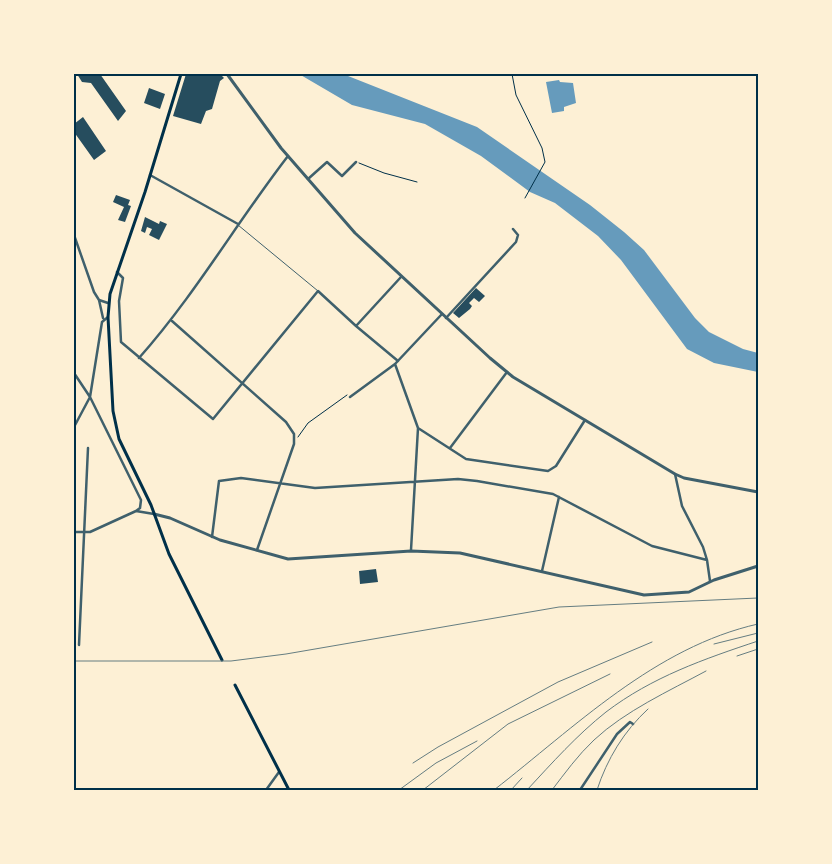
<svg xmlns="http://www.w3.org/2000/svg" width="832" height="864" font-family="Lato,sans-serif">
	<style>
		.water { fill: #669bbc }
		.building { fill: #264d5e }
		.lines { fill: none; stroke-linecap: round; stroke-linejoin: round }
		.path { stroke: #003049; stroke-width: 1 }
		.service { stroke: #3f606c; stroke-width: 1 }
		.minor { stroke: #3f606c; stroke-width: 2.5 }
		.tertiary { stroke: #3f606c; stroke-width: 3 }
		.secondary { stroke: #003049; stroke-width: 3 }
		.rail { stroke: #657d81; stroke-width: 1 }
		.neatline { fill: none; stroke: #003049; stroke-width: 2 }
	</style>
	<rect width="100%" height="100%" fill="#fdf0d5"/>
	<path class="water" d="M299,74H343L477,127L590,205L624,232L644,250L695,318L709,332L743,349L758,353V372L714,363L687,349L621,260L598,236L555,203L530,192L481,156L425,124L352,105Z
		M559,80L560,82L573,83L576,103L564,107V111L552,113L546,82Z"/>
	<path class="building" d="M77,74H100L126,111L118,121L91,83L82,82Z
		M186,74H220L224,78L220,81L212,109L206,111L201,124L173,116Z
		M149,88L165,94L160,109L144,103Z
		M83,117L106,151L94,160L74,132V124Z
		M116,195L130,200L128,205L131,206L125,222L118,220L124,207L113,202Z
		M145,217L159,224L160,221L167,224L159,240L149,235L152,229L147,227L145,233L141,231Z
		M476,288L485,296L479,302L474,298L469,303L472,306L470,309L459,318L453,313Z
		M376,569L378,582L360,584L359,571Z"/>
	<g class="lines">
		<path class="path" d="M512,74L516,95L542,148L545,162L525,198
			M359,163L384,173L417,182
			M298,437L308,423L347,395"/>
		<path class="service" d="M238,225L318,291"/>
		<path class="minor" d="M150,175L238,224
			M308,179L327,162L342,176L356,162
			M74,235L94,292L99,300L108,303
			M117,272L123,278L119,301L121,342L213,419L318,291L356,326
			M99,300L103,318
			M446,318L516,242L518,235L513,229
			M172,321L286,422L294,434V444L257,550
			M139,358C195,295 237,222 288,156
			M398,361L356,326L401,277
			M395,364L418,428L411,550
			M74,373L90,397L141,500L140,508L136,511
			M350,397L395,364L442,314
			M74,427L90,397L102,322L108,317
			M418,428L466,459L548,471L556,466L585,420
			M450,448L507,372
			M675,474L682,506L703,547L707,560
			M74,532H90L136,511L154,514
			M212,537L219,481L241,478L315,488L458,479L477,481L553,494L652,546L707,560L710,581
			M542,571L559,497
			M79,645L88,448
			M266,790L279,772
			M580,790L617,734L630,722L633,724"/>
		<path class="tertiary" d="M227,74L281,148L355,233L490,358L513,377L675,474L684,478L758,492
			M154,514L170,518L220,540L288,559L411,551L460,553L644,595L689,592L714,580L758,566"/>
		<path class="secondary" d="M181,74L145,192L110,294L108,317L113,411L119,439L151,505L169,554L222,660
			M235,685L289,790"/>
		<path class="rail" d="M714,644L758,633
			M737,656L758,649
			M74,661H231L286,654L559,607L758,598
			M413,763L438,747L558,682L652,642
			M399,790L436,763L477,741
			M423,790L508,724L610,674
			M494,790C575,727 655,647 758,624
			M511,790L522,778
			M527,790C552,763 577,735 606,712C652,677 704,659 758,641
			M552,790C565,773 578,755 594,740C625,711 669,691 706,671
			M597,790C607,759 624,731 648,709"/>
	</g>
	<rect width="832" height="864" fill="none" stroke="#fdf0d5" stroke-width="150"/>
	<rect x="75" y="75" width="682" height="714" class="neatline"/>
</svg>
